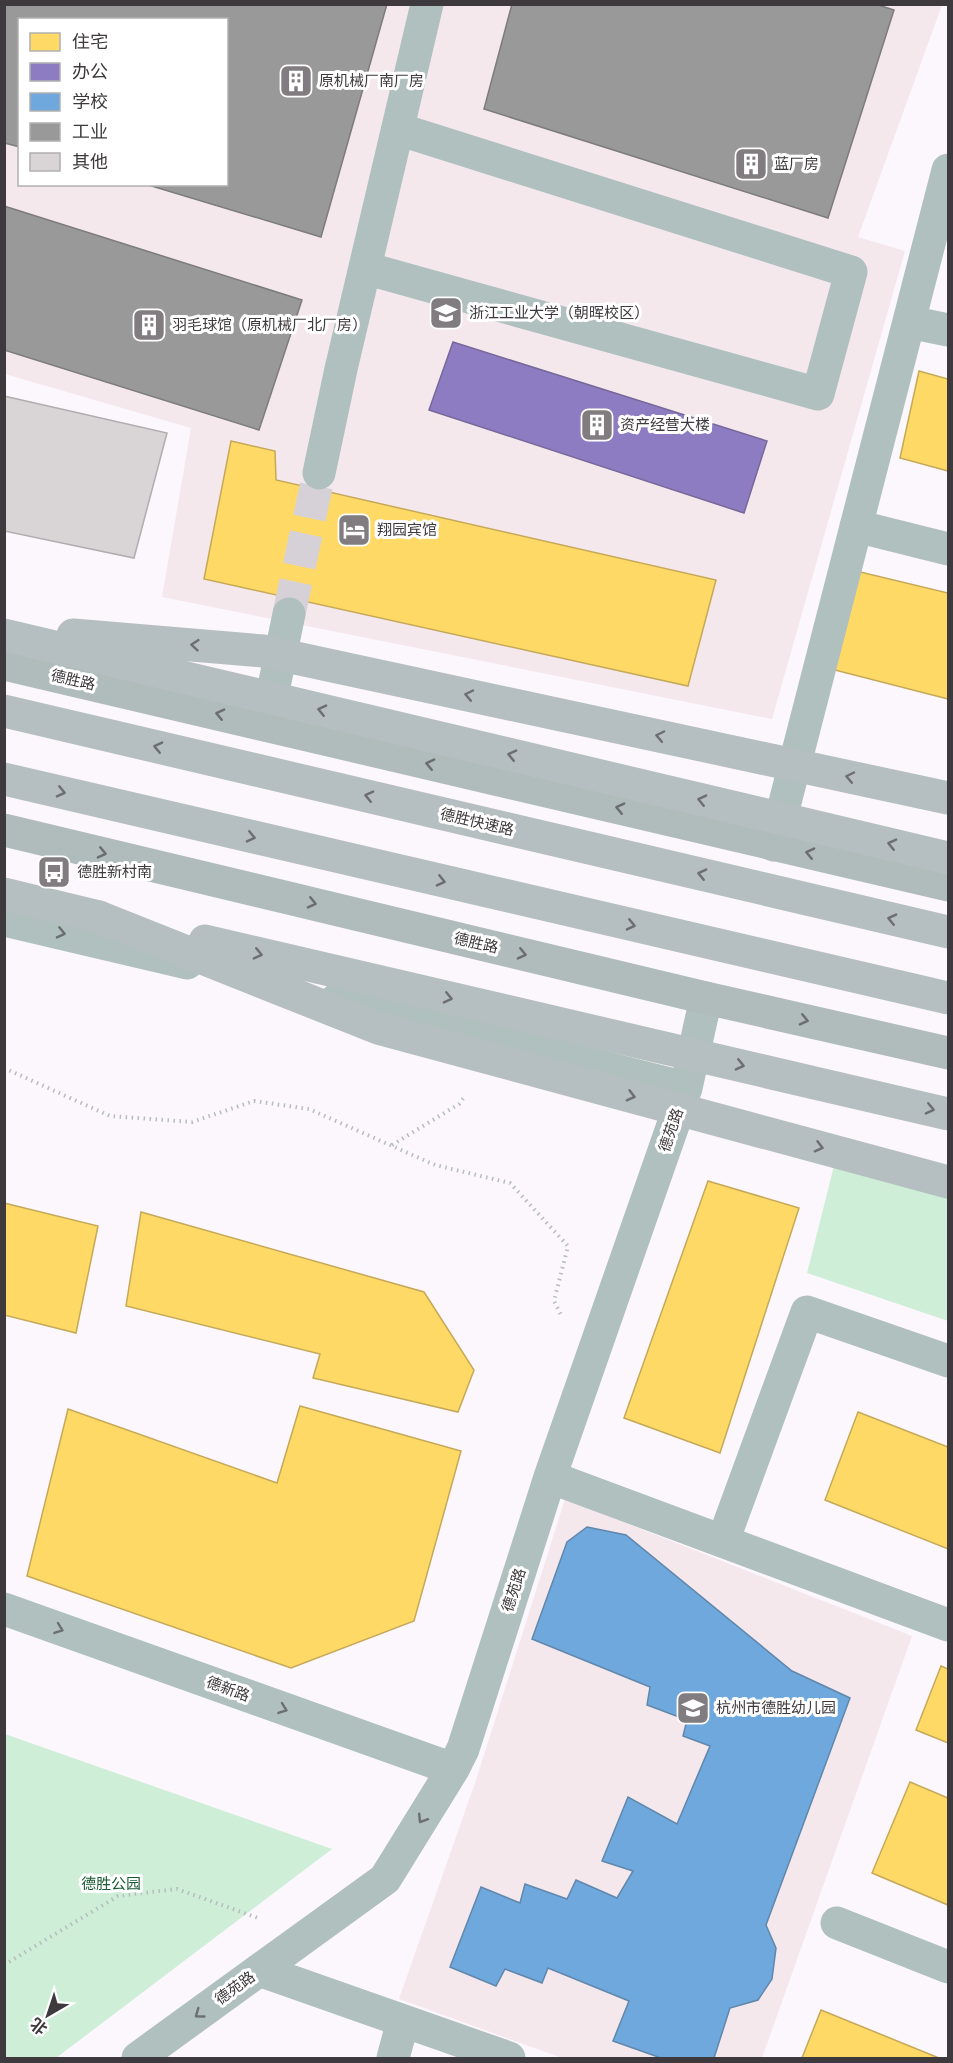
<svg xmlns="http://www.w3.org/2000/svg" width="953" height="2063" font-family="Figtree,'Noto Sans SC',sans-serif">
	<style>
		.education { fill: #f5e8ec; fill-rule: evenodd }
		.green { fill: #ceeed7 }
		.homes { fill: #ffd966; stroke: #c5a959; stroke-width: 1.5 }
		.offices { fill: #8e7cc3; stroke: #76689a; stroke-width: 1.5 }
		.schools { fill: #6fa8dc; stroke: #6087ac; stroke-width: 1.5 }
		.industry { fill: #999; stroke: #7d7c7d; stroke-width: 1.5 }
		.building { fill: #d9d5d6; stroke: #b0adae; stroke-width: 1.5 }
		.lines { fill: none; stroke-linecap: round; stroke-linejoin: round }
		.minor-tunnel { stroke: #d6d1d6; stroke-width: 33; stroke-dasharray: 33 16; stroke-linecap: butt }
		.path { stroke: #b5bdbd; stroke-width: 4; stroke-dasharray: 1.5 4.5; stroke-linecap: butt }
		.minor { stroke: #b0c0bf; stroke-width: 33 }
		.major { stroke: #b0bbbb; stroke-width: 33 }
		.highway { stroke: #b5bec0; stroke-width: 33 }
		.highway-bridge { stroke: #b5bec0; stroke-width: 33 }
		.oneway { stroke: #6d6e71 }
		.oneway2 { stroke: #6b6d6f }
		.oneway3 { stroke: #6b6f70 }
		.labels { text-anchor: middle; stroke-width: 6; stroke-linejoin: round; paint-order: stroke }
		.poi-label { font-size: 15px; fill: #3d393c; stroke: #fff; text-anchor: start }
		.street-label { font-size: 15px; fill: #3d393c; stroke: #fff }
		.park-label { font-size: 15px; fill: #175a31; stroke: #fff }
	</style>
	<rect width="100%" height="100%" fill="#fcf7fc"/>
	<path class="education" d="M4,5H942L858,237L905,251L772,719L162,597L191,428L5,374ZM20,20H226V184H20Z
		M565,1499L912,1636L762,2058H562L399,1999L476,1780Z"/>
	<path class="green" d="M837,1154L948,1176V1321L807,1273Z
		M5,1734L332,1849L56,2058H5Z"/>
	<path class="homes" d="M919,371L948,379V471L900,458Z
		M231,441L275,451L276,480L716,580L688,686L204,579Z
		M852,570L948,593V699L827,668Z
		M708,1181L799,1208L720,1453L624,1418Z
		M4,1203L98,1226L76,1333L4,1315Z
		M141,1212L424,1292L474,1370L458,1412L313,1378L320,1354L126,1306Z
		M300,1406L461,1451L414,1621L291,1668L27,1576L68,1409L277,1483Z
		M858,1412L948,1447V1549L825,1500Z
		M941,1666L948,1669V1743L916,1730Z
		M910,1782L948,1798V1905L872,1873Z
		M821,2010L939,2058H802Z"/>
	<path class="offices" d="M453,342L767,441L744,513L429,410Z"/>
	<path class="schools" d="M587,1527L626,1535L792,1671L850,1698L766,1925L776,1948L772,1979L758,2000L730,2008L714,2058H661L613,2041L629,2001L548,1968L542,1983L505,1969L496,1986L450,1967L481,1887L520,1903L525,1884L567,1899L576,1880L617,1898L633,1871L602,1861L628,1797L677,1824L710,1746L683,1736L687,1720L647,1705L650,1687L532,1639L567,1542Z"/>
	<path class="industry" d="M4,4H387L321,237L145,184H226V20H20V147L4,143Z
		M512,4H875L894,10L828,218L484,109Z
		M4,206L302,300L259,430L4,350Z"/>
	<path class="building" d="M4,396L167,433L134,558L4,531Z"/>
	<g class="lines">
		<path class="minor-tunnel" d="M289,614L319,473"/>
		<path class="path" d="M4,1068L110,1116L192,1122L254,1101L309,1109L435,1165L510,1183L568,1246L554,1301L561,1315
			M392,1145L459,1104L465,1096
			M4,1965L118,1896L177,1889L258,1918"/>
		<path class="minor" d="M365,268L818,394L851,272L398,129
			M909,322L948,330
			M319,473L341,369L427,4
			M856,526L948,549
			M266,725L289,614
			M774,845L948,170
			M4,920L187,963
			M336,1000L686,1088
			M550,1477L948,1625
			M723,1541L807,1312L948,1361
			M4,1609L453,1769
			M837,1923L948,1967
			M259,1970L509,2058
			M138,2058L385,1879L453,1769L463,1749L550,1477L686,1088L706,998
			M393,2058L403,2021"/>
		<path class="major" d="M4,664L948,885
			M4,830L706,998L948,1053"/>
		<path class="highway" d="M4,711L948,932
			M4,779L948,998
			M4,894L99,917"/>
		<path class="highway-bridge" d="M4,635L948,858
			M73,635L263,651L948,798
			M99,917L378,1028L948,1182
			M205,941L948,1114"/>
	</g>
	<defs><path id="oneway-chevron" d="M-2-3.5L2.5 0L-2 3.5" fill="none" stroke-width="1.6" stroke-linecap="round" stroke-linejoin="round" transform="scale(1.5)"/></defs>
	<g class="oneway">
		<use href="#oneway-chevron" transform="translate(195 645) rotate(-175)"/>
		<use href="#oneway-chevron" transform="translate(469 695) rotate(-168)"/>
		<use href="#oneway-chevron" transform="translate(322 710) rotate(-167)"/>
		<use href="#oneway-chevron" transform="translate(660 736) rotate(-168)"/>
		<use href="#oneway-chevron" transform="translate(158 747) rotate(-167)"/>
		<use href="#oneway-chevron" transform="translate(512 755) rotate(-167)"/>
		<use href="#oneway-chevron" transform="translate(850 777) rotate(-168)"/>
		<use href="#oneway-chevron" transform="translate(61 792) rotate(13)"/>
		<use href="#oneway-chevron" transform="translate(369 796) rotate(-167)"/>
		<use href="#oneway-chevron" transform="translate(702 800) rotate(-167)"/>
		<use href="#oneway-chevron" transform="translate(251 837) rotate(13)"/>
		<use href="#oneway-chevron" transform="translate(892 844) rotate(-167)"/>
		<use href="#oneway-chevron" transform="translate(702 874) rotate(-167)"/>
		<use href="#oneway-chevron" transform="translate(441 881) rotate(13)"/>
		<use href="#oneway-chevron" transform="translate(892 919) rotate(-167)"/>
		<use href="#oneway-chevron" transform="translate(631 925) rotate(13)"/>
		<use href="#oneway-chevron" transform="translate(258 954) rotate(13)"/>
		<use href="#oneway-chevron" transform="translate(448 998) rotate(13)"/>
		<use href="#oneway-chevron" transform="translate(740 1065) rotate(13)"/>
		<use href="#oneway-chevron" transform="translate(631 1096) rotate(15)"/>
		<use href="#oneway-chevron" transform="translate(930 1109) rotate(13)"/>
		<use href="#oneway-chevron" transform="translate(819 1147) rotate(15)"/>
	</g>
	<g class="oneway2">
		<use href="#oneway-chevron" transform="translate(220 714) rotate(-167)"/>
		<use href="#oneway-chevron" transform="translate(430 764) rotate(-167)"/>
		<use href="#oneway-chevron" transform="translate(620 808) rotate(-167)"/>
		<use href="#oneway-chevron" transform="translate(102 853) rotate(13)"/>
		<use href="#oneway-chevron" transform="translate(810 853) rotate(-167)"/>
		<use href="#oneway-chevron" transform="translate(312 903) rotate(13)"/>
		<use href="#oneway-chevron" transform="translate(522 954) rotate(13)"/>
		<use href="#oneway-chevron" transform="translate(804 1020) rotate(13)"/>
	</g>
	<g class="oneway3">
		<use href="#oneway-chevron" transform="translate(61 933) rotate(13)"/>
		<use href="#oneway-chevron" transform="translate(59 1629) rotate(20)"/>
		<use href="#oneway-chevron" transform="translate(283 1709) rotate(20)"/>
		<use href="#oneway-chevron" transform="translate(422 1819) rotate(122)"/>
		<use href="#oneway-chevron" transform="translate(199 2014) rotate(144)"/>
	</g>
	<defs>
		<symbol id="building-square" viewBox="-11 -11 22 22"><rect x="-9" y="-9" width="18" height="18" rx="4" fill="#807c7f" stroke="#fff"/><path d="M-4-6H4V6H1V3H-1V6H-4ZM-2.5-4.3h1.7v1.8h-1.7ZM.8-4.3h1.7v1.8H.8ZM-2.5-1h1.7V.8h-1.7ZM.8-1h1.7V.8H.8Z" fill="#fff"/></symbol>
		<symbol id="university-square" viewBox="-11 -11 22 22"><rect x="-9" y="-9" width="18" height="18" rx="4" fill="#807c7f" stroke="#fff"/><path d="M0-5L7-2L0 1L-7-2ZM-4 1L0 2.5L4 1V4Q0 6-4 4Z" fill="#fff"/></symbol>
		<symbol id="hotel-square" viewBox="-11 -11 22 22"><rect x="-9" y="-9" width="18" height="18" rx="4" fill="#807c7f" stroke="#fff"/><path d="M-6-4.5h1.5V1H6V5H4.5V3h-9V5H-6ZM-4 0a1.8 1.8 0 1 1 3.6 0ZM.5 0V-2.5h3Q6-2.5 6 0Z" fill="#fff"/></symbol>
		<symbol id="bus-square" viewBox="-11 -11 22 22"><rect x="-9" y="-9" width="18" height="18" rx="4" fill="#807c7f" stroke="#fff"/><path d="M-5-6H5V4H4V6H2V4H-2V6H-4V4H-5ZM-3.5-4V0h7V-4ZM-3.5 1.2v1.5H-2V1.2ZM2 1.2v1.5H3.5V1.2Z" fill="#fff"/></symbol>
		<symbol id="school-square" viewBox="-11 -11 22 22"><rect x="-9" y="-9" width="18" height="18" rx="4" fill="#807c7f" stroke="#fff"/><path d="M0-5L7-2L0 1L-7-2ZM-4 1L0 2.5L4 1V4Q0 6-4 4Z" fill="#fff"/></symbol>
	</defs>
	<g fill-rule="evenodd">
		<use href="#building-square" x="277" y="62" width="38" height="38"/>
		<use href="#building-square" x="732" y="145" width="38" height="38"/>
		<use href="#university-square" x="427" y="294" width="38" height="38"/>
		<use href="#building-square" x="130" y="306" width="38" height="38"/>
		<use href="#building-square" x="578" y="406" width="38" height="38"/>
		<use href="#hotel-square" x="335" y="511" width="38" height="38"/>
		<use href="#bus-square" x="35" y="853" width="38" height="38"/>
		<use href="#school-square" x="674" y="1689" width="38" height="38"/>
	</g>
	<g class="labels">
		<g class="poi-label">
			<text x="319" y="86">原机械厂南厂房</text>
			<text x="774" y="169">蓝厂房</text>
			<text x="469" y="318">浙江工业大学（朝晖校区）</text>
			<text x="172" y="330">羽毛球馆（原机械厂北厂房）</text>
			<text x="620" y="430">资产经营大楼</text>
			<text x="377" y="535">翔园宾馆</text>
			<text x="77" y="877">德胜新村南</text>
			<text x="716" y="1713">杭州市德胜幼儿园</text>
		</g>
		<g class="street-label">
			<text transform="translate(73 680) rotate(13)" y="5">德胜路</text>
			<text transform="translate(477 822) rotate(13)" y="5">德胜快速路</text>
			<text transform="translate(476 943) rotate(13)" y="5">德胜路</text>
			<text transform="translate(671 1130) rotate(-71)" y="5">德苑路</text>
			<text transform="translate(514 1590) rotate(-72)" y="5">德苑路</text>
			<text transform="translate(228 1689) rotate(20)" y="5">德新路</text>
			<text transform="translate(235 1988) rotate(-36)" y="5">德苑路</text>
		</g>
		<g class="park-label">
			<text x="111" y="1889">德胜公园</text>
		</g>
	</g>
	<rect width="953" height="2063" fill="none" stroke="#3d393c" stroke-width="12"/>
	<rect x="18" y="18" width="210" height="168" fill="#ffffff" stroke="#b1b0b1" stroke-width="1.5"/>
	<rect x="30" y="33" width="30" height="18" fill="#ffd966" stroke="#b1b0b1" stroke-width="1.5"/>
	<text x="72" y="48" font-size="18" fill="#3d393c">住宅</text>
	<rect x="30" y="63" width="30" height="18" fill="#8e7cc3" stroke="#b1b0b1" stroke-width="1.5"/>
	<text x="72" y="78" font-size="18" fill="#3d393c">办公</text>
	<rect x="30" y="93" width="30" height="18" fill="#6fa8dc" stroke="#b1b0b1" stroke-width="1.5"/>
	<text x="72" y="108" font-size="18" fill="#3d393c">学校</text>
	<rect x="30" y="123" width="30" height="18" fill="#999999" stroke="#b1b0b1" stroke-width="1.5"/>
	<text x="72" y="138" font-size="18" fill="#3d393c">工业</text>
	<rect x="30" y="153" width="30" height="18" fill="#d9d5d6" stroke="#b1b0b1" stroke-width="1.5"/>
	<text x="72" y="168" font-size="18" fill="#3d393c">其他</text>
	<g transform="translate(48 2015) rotate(219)" stroke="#ffffff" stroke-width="4.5" paint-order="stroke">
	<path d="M0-4.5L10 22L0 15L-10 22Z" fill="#3d393c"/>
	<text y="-9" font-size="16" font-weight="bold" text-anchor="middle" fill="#3d393c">北</text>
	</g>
</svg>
